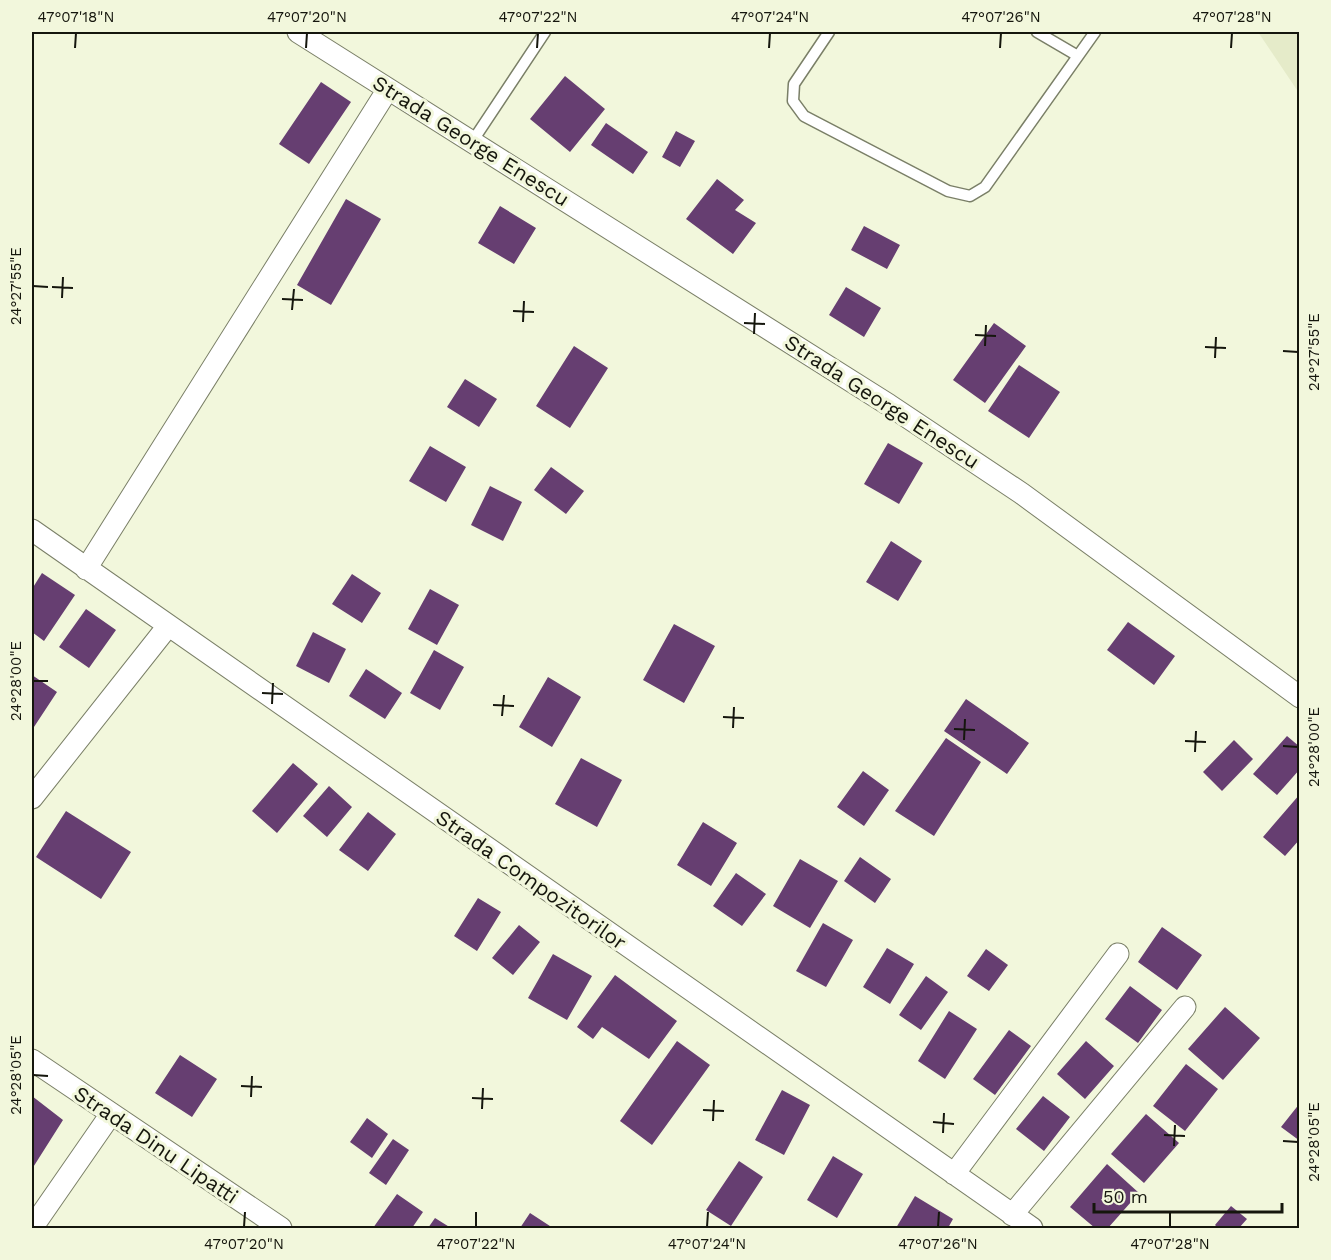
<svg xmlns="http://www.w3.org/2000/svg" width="1331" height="1260" font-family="'Work Sans',sans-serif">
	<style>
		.built { fill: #e5ebc9 }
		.building { fill: #663e71 }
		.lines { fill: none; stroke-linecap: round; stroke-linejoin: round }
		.lane-casing { stroke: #7a7f67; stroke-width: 13 }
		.street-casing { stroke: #7a7f67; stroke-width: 23 }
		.lane { stroke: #fff; stroke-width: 10 }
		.street { stroke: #fff; stroke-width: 21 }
		.ticks { fill: none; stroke: #15160d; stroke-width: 2 }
		.labels { text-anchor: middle; stroke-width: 6; stroke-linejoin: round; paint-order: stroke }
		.street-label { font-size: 21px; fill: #15160d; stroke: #f2f7dc }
		.neatline { fill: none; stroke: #15160d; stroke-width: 2 }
		.ticks-label { font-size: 15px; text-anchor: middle; fill: #15160d }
	</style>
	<rect width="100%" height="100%" fill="#f2f7dc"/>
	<path class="built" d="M1258,32H1299V93Z"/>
	<path class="building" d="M565,76L605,109L570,152L530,119Z
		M321,82L351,102L309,164L279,144Z
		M606,123L648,152L633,174L591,145Z
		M676,131L695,141L680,167L662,157Z
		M717,179L744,200L735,210L756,223L733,254L686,219Z
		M346,199L381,219L331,305L297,285Z
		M500,206L536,228L514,264L478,243Z
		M864,226L900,245L887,269L851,250Z
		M846,287L881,308L864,337L829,315Z
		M994,323L1026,346L985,403L953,380Z
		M574,346L608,368L570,428L536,406Z
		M1019,365L1060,392L1029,438L988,411Z
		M465,379L497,399L479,427L447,407Z
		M888,443L923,463L899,504L864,484Z
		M430,446L466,467L446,502L409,481Z
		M551,467L584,491L566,514L534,490Z
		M490,486L522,502L503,541L471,525Z
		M891,541L922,561L898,601L866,582Z
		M42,573L75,595L44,641L32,632V589Z
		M352,574L381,593L362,623L332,604Z
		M430,589L459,605L437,645L408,629Z
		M86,609L116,630L89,668L59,647Z
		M1128,622L1175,656L1154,685L1107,650Z
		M674,624L715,646L684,703L643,680Z
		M313,632L346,649L329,683L296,666Z
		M434,650L464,667L440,710L410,693Z
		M366,669L402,693L385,719L349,696Z
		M32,675L57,692L32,730Z
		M548,677L581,697L552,747L519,727Z
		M966,699L1029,743L1007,774L944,731Z
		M1287,736L1300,747V769L1277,795L1253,774Z
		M946,738L981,762L934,836L895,811Z
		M1234,740L1253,759L1222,791L1203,772Z
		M581,758L622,780L597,827L555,804Z
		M293,763L318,784L277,833L252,811Z
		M863,771L889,790L864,826L837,807Z
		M329,786L352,807L327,837L303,816Z
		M1300,794V839L1285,856L1263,837Z
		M66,811L131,852L101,899L36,857Z
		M368,812L396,834L368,871L339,850Z
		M703,822L737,843L711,886L677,865Z
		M860,857L891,879L875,903L844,881Z
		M800,859L838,881L810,928L773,906Z
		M736,873L766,894L742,926L713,906Z
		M478,898L501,912L477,951L454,936Z
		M823,923L853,940L826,987L796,971Z
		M519,925L540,942L513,975L492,958Z
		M1162,927L1202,955L1177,990L1138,962Z
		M887,948L914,964L890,1004L863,987Z
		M986,949L1008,965L989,991L967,976Z
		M553,954L592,976L567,1020L528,998Z
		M615,975L677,1021L649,1059L602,1027L593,1039L577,1027Z
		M926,976L948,992L921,1030L899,1015Z
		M1130,986L1162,1010L1138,1043L1105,1019Z
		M1225,1007L1260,1038L1223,1080L1188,1049Z
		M949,1011L977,1029L945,1079L918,1061Z
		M1009,1030L1031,1046L995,1095L973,1079Z
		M677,1041L710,1065L652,1145L620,1121Z
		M1086,1041L1114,1066L1085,1099L1057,1074Z
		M180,1055L217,1079L192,1117L155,1093Z
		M1186,1064L1218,1089L1185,1131L1153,1106Z
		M782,1090L810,1105L784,1155L755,1140Z
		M32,1096L63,1120L32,1169Z
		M1043,1096L1070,1117L1044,1151L1016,1129Z
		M1300,1103V1141L1281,1127Z
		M1146,1114L1179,1143L1144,1183L1111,1154Z
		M367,1118L388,1134L372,1158L350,1142Z
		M393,1139L409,1150L386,1185L369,1173Z
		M833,1156L863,1174L837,1218L807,1200Z
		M739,1161L763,1177L731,1226L706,1210Z
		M1107,1164L1139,1193L1108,1228H1095L1070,1207Z
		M397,1194L423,1212L412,1228H373Z
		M915,1196L953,1219L948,1228H896Z
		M1231,1206L1247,1219L1239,1228H1218L1215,1225Z
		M530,1213L553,1228H520Z
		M435,1218L451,1228H428Z"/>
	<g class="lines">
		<defs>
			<path id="lane" d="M829,32L794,84L793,101L804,116L948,191L970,196L985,187L1095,32
				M1037,32L1078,56
				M472,142L545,32"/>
			<path id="street" d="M298,32L889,405L1021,493L1300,697
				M32,530L1032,1228
				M86,569L388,89
				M32,798L168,626
				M32,1060L281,1228
				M954,1174L1118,954
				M1012,1215L1185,1007
				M32,1228L111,1114"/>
		</defs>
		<use href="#lane" class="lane-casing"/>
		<use href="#street" class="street-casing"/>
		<use href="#lane" class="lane"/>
		<use href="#street" class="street"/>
	</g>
	<path class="ticks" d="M75,48L76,33M306,48L307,33M537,48L538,33M769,48L770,33M1000,48L1001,33M1231,48L1232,33M33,286L48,287M52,287L73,288M62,298L63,277M282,299L303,300M292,310L294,289M513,311L534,312M523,322L524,301M744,323L765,324M754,334L755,313M975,335L996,336M985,346L986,325M1205,347L1226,348M1283,351L1298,352M1215,358L1216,337M33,681H48M262,693L283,694M272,704L273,683M493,705L514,706M502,716L504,695M723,717L744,718M733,728L734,707M954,729L975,730M964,740L965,719M1185,741L1206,742M1283,746L1298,747M1195,752L1196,731M33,1075L48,1076M241,1086L262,1087M251,1097L252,1076M472,1098L493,1099M482,1109L483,1088M703,1110L724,1111M713,1121L714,1100M933,1122L954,1124M943,1133L944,1113M1164,1135L1185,1136M1283,1141L1298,1142M1174,1146L1175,1125M244,1227L245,1212M476,1227V1212M707,1227L708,1212M938,1227L939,1212M1170,1227V1212"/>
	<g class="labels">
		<g class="street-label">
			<text transform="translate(471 141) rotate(32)" y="7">Strada George Enescu</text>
			<text transform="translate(882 402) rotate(33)" y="7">Strada George Enescu</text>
			<text transform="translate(531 880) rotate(35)" y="7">Strada Compozitorilor</text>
			<text transform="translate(156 1145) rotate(34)" y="7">Strada Dinu Lipatti</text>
		</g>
	</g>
	<rect width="1331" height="1260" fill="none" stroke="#f2f7dc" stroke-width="66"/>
	<path d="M1094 1203v9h188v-9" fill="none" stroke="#15160d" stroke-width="3"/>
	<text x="1103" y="1203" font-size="18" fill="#15160d" stroke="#f2f7dc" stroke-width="4.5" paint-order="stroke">50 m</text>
	<rect x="33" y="33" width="1265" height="1194" class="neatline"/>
	<g class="ticks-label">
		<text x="76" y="22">47°07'18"N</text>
		<text x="307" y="22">47°07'20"N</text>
		<text x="538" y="22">47°07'22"N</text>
		<text x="770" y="22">47°07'24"N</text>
		<text x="1001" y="22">47°07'26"N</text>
		<text x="1232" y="22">47°07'28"N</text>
		<text transform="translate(16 286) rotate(-90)" y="5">24°27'55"E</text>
		<text transform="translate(1314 352) rotate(-90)" y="5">24°27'55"E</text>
		<text transform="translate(16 681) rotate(-90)" y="5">24°28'00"E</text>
		<text transform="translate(1314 747) rotate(-90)" y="5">24°28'00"E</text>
		<text transform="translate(16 1075) rotate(-90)" y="5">24°28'05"E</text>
		<text transform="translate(1314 1142) rotate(-90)" y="5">24°28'05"E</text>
		<text x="244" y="1249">47°07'20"N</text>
		<text x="476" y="1249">47°07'22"N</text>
		<text x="707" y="1249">47°07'24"N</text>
		<text x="938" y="1249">47°07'26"N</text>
		<text x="1170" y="1249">47°07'28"N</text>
	</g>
</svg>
